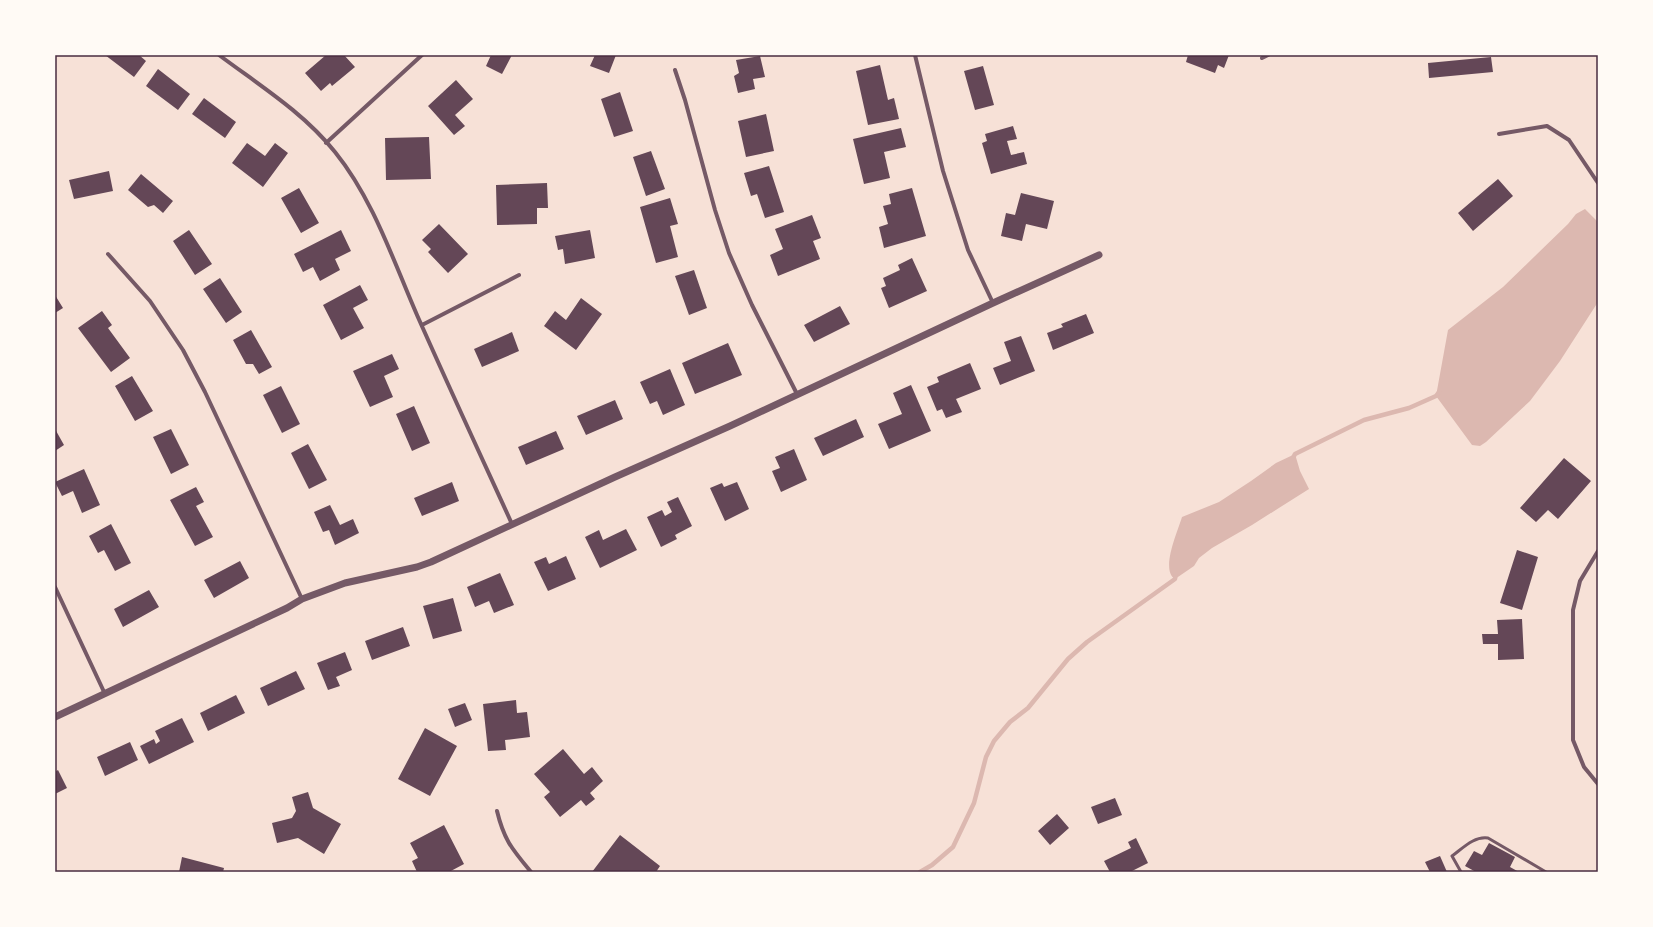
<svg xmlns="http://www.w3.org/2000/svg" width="1653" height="927" font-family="'Golos Text',sans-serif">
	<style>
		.water { fill: #dcb8b0 }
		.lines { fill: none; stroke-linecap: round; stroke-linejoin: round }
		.stream { stroke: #dcb8b0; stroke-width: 4.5 }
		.building { fill: #644757 }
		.service { stroke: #755966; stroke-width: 3 }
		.minor { stroke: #755966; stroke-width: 4 }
		.tertiary { stroke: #755966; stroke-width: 7 }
		.neatline { fill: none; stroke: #4a2c40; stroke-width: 1.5 }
	</style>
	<rect width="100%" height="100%" fill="#f7e1d7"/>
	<path class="water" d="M1585,209L1598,222V302L1560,361L1530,401L1486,442L1480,446L1472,445L1436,396L1448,330L1503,287L1568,224L1576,214Z
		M1295,454L1300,471L1309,489L1252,525L1212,548L1199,558L1194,566L1175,579C1160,570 1178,531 1182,517L1219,502L1251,481L1276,463Z"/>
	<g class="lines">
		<path class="stream" d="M1293,458L1295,454L1364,420L1409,408L1436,396L1439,392
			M920,872L932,865L953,847L974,803L986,757L994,741L1010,722L1028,708L1068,659L1087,642L1175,579L1176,573"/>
	</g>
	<path class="building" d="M105,55H139L146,61L134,77Z
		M326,55H344L355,67L332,86L330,83L321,91L305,73Z
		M491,55H512L502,74L486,66Z
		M595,55H616L609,73L590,66Z
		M1188,55H1229L1224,68L1218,65L1215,73L1186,62Z
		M760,56L765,77L753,79L755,89L738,93L734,76L739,73L736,60Z
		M1491,57L1493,72L1429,78L1428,63Z
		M880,65L888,100L894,98L899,119L868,125L856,71Z
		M983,66L994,105L975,110L964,71Z
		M158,69L190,94L178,110L146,86Z
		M456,80L473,99L455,115L465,126L454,135L428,106Z
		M620,92L633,131L614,137L601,99Z
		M204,98L236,122L225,138L192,114Z
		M766,114L774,151L746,157L738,121Z
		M1013,126L1017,139L1007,141L1011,155L1024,152L1027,164L991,174L982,143L987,141L985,134Z
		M901,128L906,147L884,152L890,178L864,184L853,139Z
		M429,137L431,179L386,180L385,138Z
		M247,143L265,156L275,143L288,153L263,187L232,163Z
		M651,151L665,189L646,196L633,157Z
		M769,166L784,212L765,218L757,194L751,196L744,173Z
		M109,171L113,191L74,199L69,180Z
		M141,174L173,201L163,213L154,205L148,207L128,190Z
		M1498,179L1513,196L1473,231L1458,213Z
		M547,183L548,208H537V224L497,225L496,185Z
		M299,188L319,223L301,233L281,198Z
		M912,188L926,236L884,248L879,227L888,224L883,206L891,204L889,194Z
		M1021,193L1054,201L1047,229L1026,224L1022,241L1001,236L1006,213L1015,215Z
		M670,198L678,224L670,226L678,257L656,263L640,207Z
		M812,215L821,238L813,241L820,259L778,276L770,255L783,249L775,229Z
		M439,224L468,254L448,273L428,252L431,249L422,240Z
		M189,230L212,264L195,275L173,241Z
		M341,230L351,251L335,259L340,270L320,281L313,267L303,272L294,254Z
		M590,230L595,258L565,264L563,249L558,250L555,236Z
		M912,258L927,291L889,308L881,288L886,286L883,278L900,270L898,265Z
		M694,270L707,308L689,315L675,276Z
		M220,278L242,312L226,323L203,289Z
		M360,285L368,300L353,308L364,328L341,340L323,305Z
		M55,295L63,308L55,313Z
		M581,298L602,314L576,350L544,326L555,311L566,320Z
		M840,306L850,324L814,342L804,325Z
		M102,311L112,325L108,328L130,358L111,372L78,328Z
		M1086,314L1094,333L1053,350L1047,333L1063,327L1061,324Z
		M251,330L272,367L259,374L253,364H246L233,340Z
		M512,332L519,351L482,367L474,349Z
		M1021,336L1035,371L1000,385L993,368L1011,361L1004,342Z
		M728,343L742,375L695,394L682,363Z
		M392,354L399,369L384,376L393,397L370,407L353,371Z
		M970,363L981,389L956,399L962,412L946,418L942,409L937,411L927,387L939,382L937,377Z
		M670,369L685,405L663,415L657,401L650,404L640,382Z
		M132,376L153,411L135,421L115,386Z
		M911,385L931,431L889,449L878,424L902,414L893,393Z
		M281,386L300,424L282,433L263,395Z
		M615,400L623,419L586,435L577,416Z
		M414,406L430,443L412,451L396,414Z
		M856,419L864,437L823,456L814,438Z
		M55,429L64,445L55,451Z
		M171,429L189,465L171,474L153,437Z
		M556,431L564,449L526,465L518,447Z
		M308,444L327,480L309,489L291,453Z
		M794,449L807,480L781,492L772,471L780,468L775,457Z
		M1564,458L1591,481L1558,519L1548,510L1536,522L1520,508Z
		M84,469L100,505L82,513L73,491L62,496L55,482Z
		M452,482L459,501L422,516L414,498Z
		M737,482L749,509L725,521L710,488L722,483L724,487Z
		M196,487L204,502L196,506L213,537L195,546L170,500Z
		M678,497L692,526L675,535L677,539L661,547L647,517L662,510L665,516L672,512L667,502Z
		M330,505L340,525L353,519L359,533L335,545L329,530L323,532L314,512Z
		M111,524L131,563L115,571L104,550L98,553L89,536Z
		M626,529L637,550L600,568L585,537L599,530L603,540Z
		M1517,550L1538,557L1522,610L1500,603Z
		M566,556L576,579L548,591L534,562L546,557L549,564Z
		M240,561L249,578L214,598L204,580Z
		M500,573L514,605L494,613L489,601L475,607L467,587Z
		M149,590L159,607L123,627L114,609Z
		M453,598L462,631L433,639L423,606Z
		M1522,619L1524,659L1498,660V644H1483L1482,634H1498L1497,620Z
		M403,627L410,646L372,660L365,641Z
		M345,652L352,670L336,677L340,686L328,690L317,663Z
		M296,671L305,689L268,706L260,688Z
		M236,695L245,713L208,731L200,713Z
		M516,700L517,713L527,712L530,737L505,740L506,750L488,751L483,704Z
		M465,703L472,720L455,727L448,709Z
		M182,718L194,742L149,764L140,746L154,739L156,744L160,741L155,731Z
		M425,728L457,746L430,796L398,779Z
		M130,742L138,760L105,776L97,757Z
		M563,749L584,774L592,767L603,781L590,793L595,799L586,806L581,800L560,817L544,797L550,792L534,774Z
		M58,770L67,788L55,794V772Z
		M308,792L313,808L341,824L324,854L298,838L277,843L272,823L292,818L296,811L292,797Z
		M1115,798L1122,815L1098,824L1091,807Z
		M1057,814L1069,828L1050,845L1038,831Z
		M444,825L464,864L449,872H417L412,861L418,858L410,843Z
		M620,835L660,866L656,872H592Z
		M1136,838L1148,863L1130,872H1110L1104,861L1131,848L1128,842Z
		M1489,843L1515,857L1510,867L1519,872H1476L1465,866L1474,851L1482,855Z
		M1440,856L1447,872H1430L1425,862Z
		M182,857L224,868L223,872H179Z"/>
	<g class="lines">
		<path class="service" d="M1461,872L1452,856C1463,848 1474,836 1488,838L1546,872"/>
		<path class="minor" d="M219,55C259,85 303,112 335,152C373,199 393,260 417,315C448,385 480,454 512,524
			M915,55L943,171L968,250L993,303
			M1262,58L1268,55
			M675,70L685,100L715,210L729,253L752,305L797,394
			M1499,134L1547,126L1569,140L1598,183
			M326,143L422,55
			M108,254L150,301L183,350L205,392L302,599
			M422,325L519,275
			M1598,551L1580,581L1573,610V740L1584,767L1598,784
			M55,587L105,694
			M497,811C504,840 512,849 531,872"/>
		<path class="tertiary" d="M55,717L287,608L302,599L345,583L417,567L431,562L615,477L730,426L993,303L1099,255"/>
	</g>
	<rect width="1653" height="927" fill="none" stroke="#fffaf5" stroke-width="112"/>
	<rect x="56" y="56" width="1541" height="815" class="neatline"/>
</svg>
